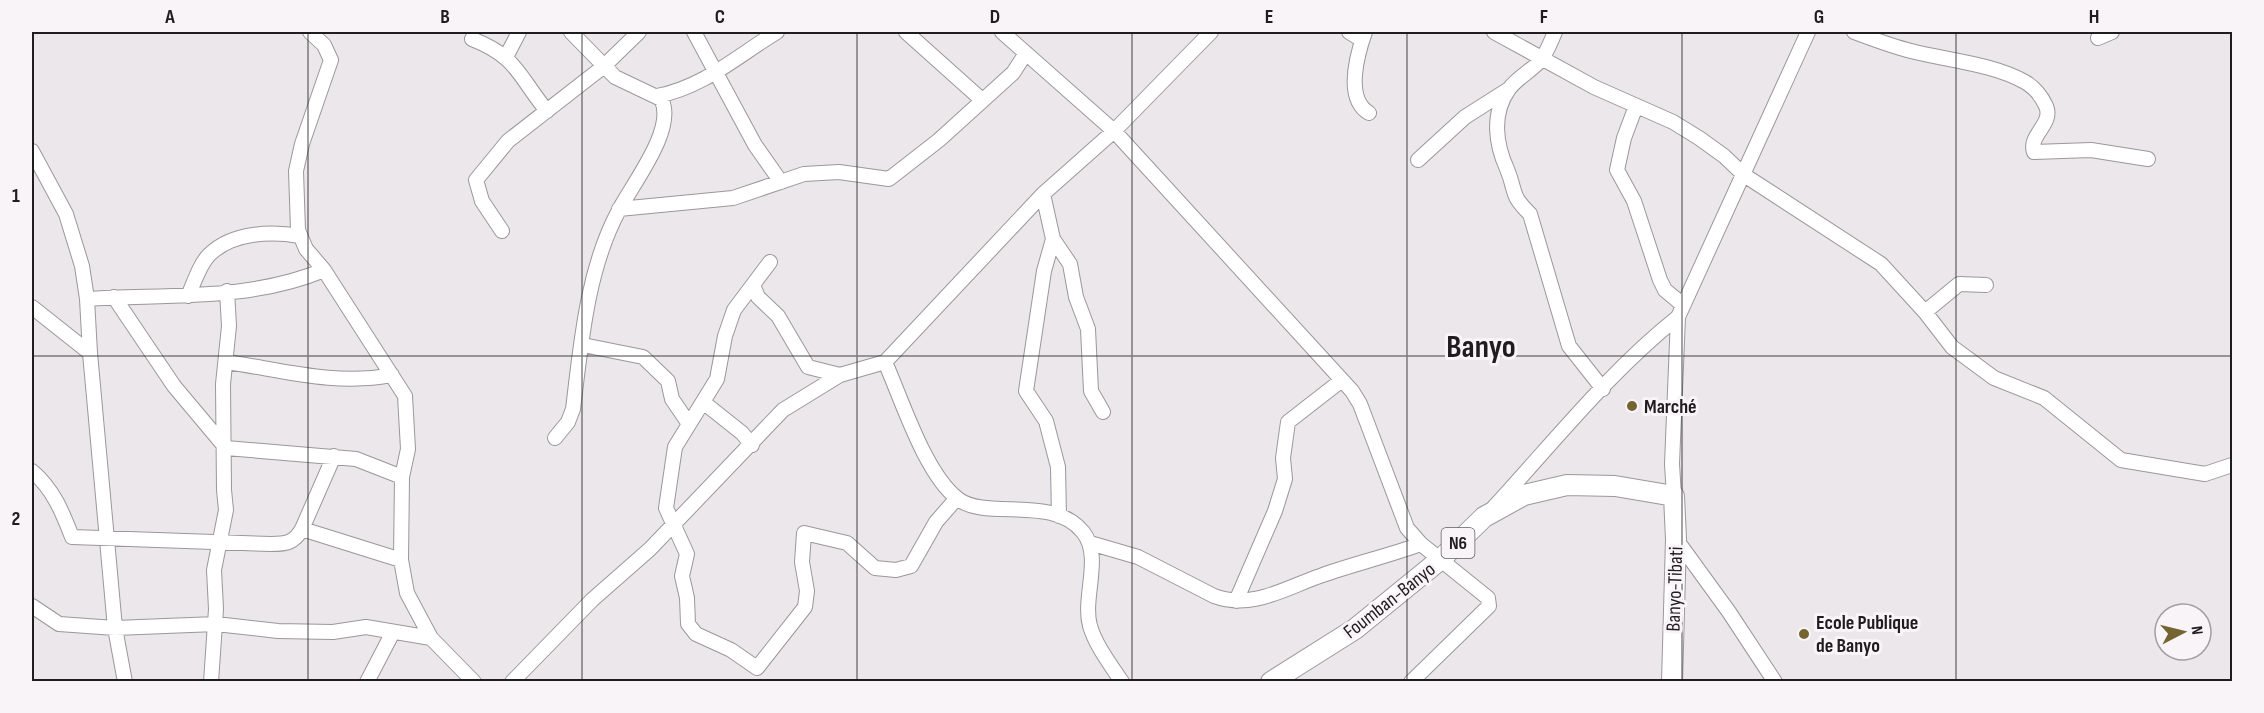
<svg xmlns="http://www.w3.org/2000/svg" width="2264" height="713" font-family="'Sofia Sans Condensed',sans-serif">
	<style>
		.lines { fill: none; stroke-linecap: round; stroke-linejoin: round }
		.minor-casing { stroke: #9b979a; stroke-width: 16 }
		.highway-casing { stroke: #9b979a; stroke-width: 22 }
		.minor { stroke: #fff; stroke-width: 14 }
		.highway { stroke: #fff; stroke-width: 20 }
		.grid { fill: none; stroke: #1f1d1f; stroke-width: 1.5; stroke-opacity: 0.55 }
		.poi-dot { fill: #736432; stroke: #f9f4f8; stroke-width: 2 }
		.labels { text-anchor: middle; stroke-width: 6; stroke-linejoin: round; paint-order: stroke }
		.shield { fill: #f9f4f8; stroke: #605e60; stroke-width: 1.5 }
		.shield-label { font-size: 18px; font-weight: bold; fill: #1f1d1f }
		.poi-label { font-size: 20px; font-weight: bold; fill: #1f1d1f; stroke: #f9f4f8; text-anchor: start }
		.street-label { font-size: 20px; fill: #1f1d1f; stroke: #f9f4f8 }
		.town-label { font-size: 32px; font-weight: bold; fill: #1f1d1f; stroke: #f9f4f8 }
		.neatline { fill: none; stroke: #1f1d1f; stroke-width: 2 }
		.grid-label { font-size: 20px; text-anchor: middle; font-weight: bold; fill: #1f1d1f }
	</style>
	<rect width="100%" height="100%" fill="#ece7eb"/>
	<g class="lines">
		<defs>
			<path id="minor" d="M310,32L324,45L331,60L302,144L296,171L298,230L306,249L324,270L405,396L408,449L402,477L401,560L407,593L431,638L474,682
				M694,32L755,145L781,182
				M906,32L982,100
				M1002,32L1114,131L1352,391L1360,404L1407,528L1421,544L1488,598L1489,606L1411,682
				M1349,32L1362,40
				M1365,32C1358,52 1344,98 1369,113
				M1494,32L1594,87L1673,122L1699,138L1724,156L1744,175L1881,264L1925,312L1952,347L1994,378L2044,398L2121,460L2205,474L2232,465
				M1555,32C1551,41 1547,53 1540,61C1531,71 1517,78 1509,89C1491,114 1496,145 1507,169C1517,193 1509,193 1530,214L1569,346L1603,389
				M1854,32C1873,39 1891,46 1911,51C1946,60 1994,64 2025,82C2034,87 2042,97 2046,106C2054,124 2028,135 2034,152L2091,150L2148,159
				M2098,38L2112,32
				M472,39C518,57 518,76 547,111
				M506,57L519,32
				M657,96C704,87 737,56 777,32
				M1636,106L1624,138L1617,170L1634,201L1660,280L1665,290L1683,305
				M32,151L66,214L82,266L87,299L90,353L115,628L125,682
				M1418,160L1465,117L1509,89
				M1043,194L1053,239L1044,271L1026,391L1046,421L1058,467L1059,516
				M619,209L733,198L804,174L839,172L889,179L939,140L1013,73L1026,53
				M502,231L482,201L476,180L508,141L603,67L639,32
				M1053,239L1070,264L1076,297L1088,329L1091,391L1103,412
				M770,262L734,310L725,336L717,379L675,447L666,508L687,554L682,576L687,598L688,624L696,634L731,650L757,668L805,607L807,591L802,562L804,533L847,543L875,568L896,570L911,566L936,522L957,498
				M753,285L758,297L778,316L808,367L840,375
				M188,296C194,283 200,263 210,254C233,232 272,231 300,236
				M114,297L174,386L226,448L356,459L402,477
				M87,299C167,294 250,301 324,270
				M32,307L90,353
				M1925,312L1959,284L1986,285
				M583,345L643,357L668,381L672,399L689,424
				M227,362C282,370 336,386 392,375
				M885,362C902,400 925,474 958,499C987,521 1052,494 1083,532C1103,557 1082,597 1090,626C1096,646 1110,664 1122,682
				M703,402L742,433L752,445
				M555,438L568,422L573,409C581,344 587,269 619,210C633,183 677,128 661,99L615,77L571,32
				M32,471C53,489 62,511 72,537L271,544C286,544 294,543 302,529L401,560
				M1674,496L1672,464L1678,317L1808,32
				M1494,507C1553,443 1610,371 1678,317
				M302,529L334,456
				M1676,539L1729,612L1775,682
				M1090,543L1138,557L1214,596C1252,610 1285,588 1320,576C1353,564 1388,556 1421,544
				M1236,601L1275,511L1285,479L1283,458L1288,422L1342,380
				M32,606L59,624L115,628L216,624L278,631L333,632L366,627L431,638
				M211,682L216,609L214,570L226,510L224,490L223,384L229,326L227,291
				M367,682L393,632
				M512,682L592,600L650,549L783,410L840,375L885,362L1043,194L1114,131L1211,32"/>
			<path id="highway" d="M1271,682L1355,629L1441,559L1484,517L1524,495L1567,485L1615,486L1674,496L1676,539L1672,682"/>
		</defs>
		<use href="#minor" class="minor-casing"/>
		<use href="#highway" class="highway-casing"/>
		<use href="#minor" class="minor"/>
		<use href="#highway" class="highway"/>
	</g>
	<path class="grid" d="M308,32V682M582,32V682M857,32V682M1132,32V682M1407,32V682M1682,32V682M1956,32V682M32,356H2232"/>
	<g class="poi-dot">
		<circle cx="1632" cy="406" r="6"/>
		<circle cx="1804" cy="634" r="6"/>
	</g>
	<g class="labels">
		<rect class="shield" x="1441.5" y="528" width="33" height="30" rx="4.5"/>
		<g class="shield-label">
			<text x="1458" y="549">N6</text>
		</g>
		<g class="poi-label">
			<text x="1644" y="413">Marché</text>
			<text x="1816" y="629">Ecole Publique<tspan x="1816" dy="23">de Banyo</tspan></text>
		</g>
		<g class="street-label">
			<text transform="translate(1674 589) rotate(-88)" y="7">Banyo-Tibati</text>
			<text transform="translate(1389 600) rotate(-38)" y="7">Foumban-Banyo</text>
		</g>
		<g class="town-label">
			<text x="1481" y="357">Banyo</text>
		</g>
	</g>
	<rect width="2264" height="713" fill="none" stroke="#f9f4f8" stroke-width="66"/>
	<g transform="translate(2183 632) rotate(83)"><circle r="28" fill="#f9f4f8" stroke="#a29ea1" stroke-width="1.5"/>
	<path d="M0-4.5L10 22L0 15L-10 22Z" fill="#736432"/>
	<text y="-9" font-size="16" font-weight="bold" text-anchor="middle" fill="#1f1d1f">N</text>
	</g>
	<rect x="33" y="33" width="2198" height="647" class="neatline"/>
	<g class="grid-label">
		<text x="170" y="23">A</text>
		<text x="445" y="23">B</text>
		<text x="720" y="23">C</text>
		<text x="995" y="23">D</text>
		<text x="1269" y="23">E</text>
		<text x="1544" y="23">F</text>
		<text x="1819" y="23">G</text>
		<text x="2094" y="23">H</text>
		<text x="16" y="202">1</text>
		<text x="16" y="525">2</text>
	</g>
</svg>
